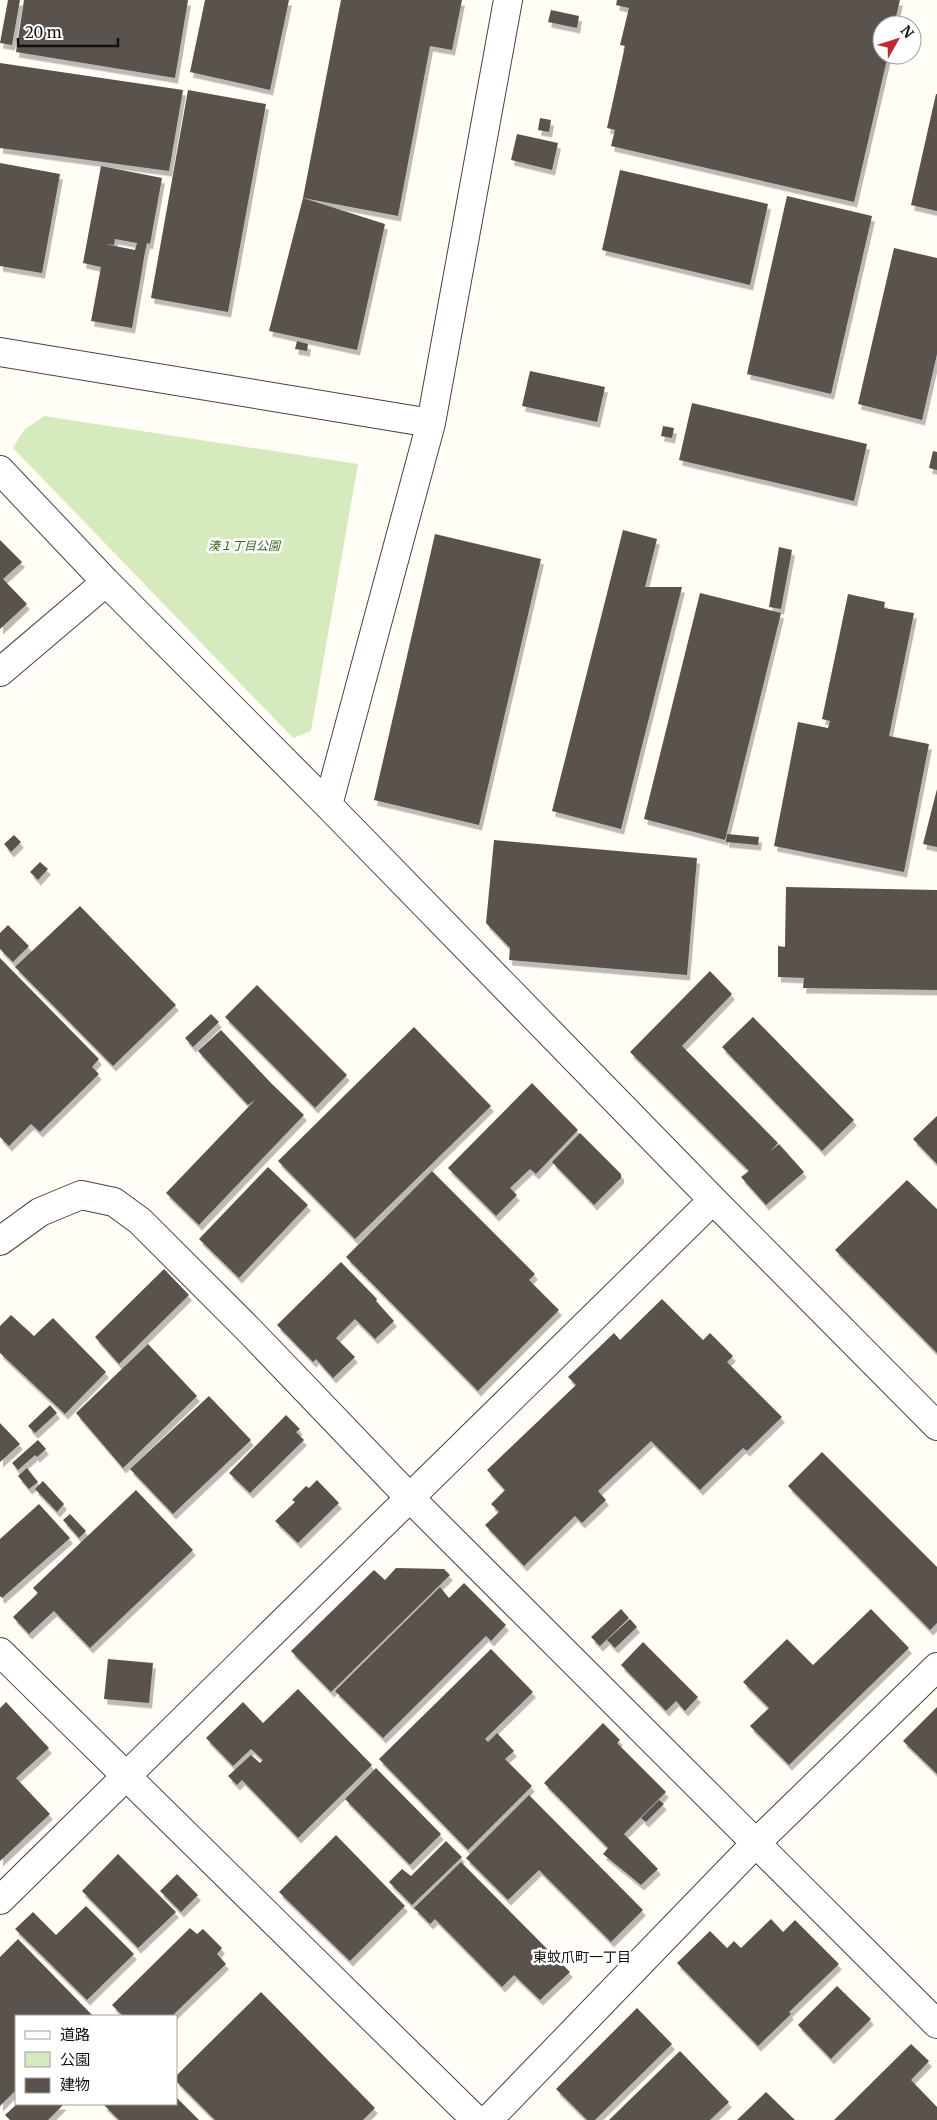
<svg xmlns="http://www.w3.org/2000/svg" width="937" height="2120" font-family="Merriweather,'Noto Sans JP',serif">
	<style>
		.green { fill: #d5ebbd }
		.building { fill: #5a524d; fill-rule: evenodd; filter: url(#shadow) }
		.lines { fill: none; stroke-linecap: round; stroke-linejoin: round }
		.minor-casing { stroke: #444; stroke-width: 30 }
		.minor { stroke: #fff; stroke-width: 28 }
		.labels { text-anchor: middle; stroke-width: 5; stroke-linejoin: round; paint-order: stroke }
		.park-label { font-size: 12px; font-style: italic; fill: #2f6b1f; stroke: #fff }
		.neighbourhood-label { font-size: 14px; fill: #111; stroke: #fff }
	</style>
	<defs>
		<filter id="shadow"><feDropShadow dx="3" dy="5.5" stdDeviation="0" flood-color="#0004"/></filter>
	</defs>
	<rect width="100%" height="100%" fill="#fffdf5"/>
	<path class="green" d="M44,416L358,464L311,731L293,738L13,448L24,430Z"/>
	<path class="building" d="M8,0H20L12,45L0,43Z
		M24,0H188L175,78L16,52Z
		M205,0H289L270,90L190,72Z
		M341,0H462L452,50L430,46L398,216L303,198L385,224L357,350L269,331L303,198Z
		M617,0H900L894,25H882V55H888L854,202L611,146L615,130L607,128L625,46L620,45L629,8L616,5Z
		M551,10L579,16L577,28L548,22Z
		M0,63L183,90L169,171L0,148Z
		M188,90L266,104L228,312L151,298Z
		M936,94H937V211L911,205Z
		M540,118L551,120L549,132L538,130Z
		M517,134L558,143L552,170L511,160Z
		M0,163L60,174L42,273L0,266Z
		M101,166L162,178L150,244L147,243L145,252L132,328L91,321L101,267L83,263ZM115,239L137,243L135,250L105,244L114,245Z
		M620,170L768,204L750,285L602,250Z
		M787,196L872,216L831,394L747,374Z
		M894,248L937,258V354L922,420L858,404Z
		M297,341L308,344L307,351L295,349Z
		M530,371L605,387L597,422L522,406Z
		M692,403L867,444L854,501L679,460Z
		M663,426L674,428L672,438L661,436Z
		M933,451L937,452V470L929,468Z
		M623,530L657,539L645,587H682L621,829L552,811Z
		M435,534L541,559L479,825L374,800Z
		M0,540L22,562L3,579L27,604L0,629Z
		M779,547L792,550L781,609L769,607Z
		M700,593L781,613L725,840L644,819Z
		M848,594L885,602L884,608L914,613L889,736L929,744L904,872L774,846L798,722L828,728L830,721L822,719Z
		M937,789V847L923,844Z
		M727,834L759,837L758,845L726,842Z
		M14,835L21,842L11,852L4,844Z
		M494,840L697,858L687,975L509,960L510,948L486,923Z
		M40,862L48,869L38,880L30,872Z
		M786,887L937,890V990L803,988L804,978L778,977V946L785,947Z
		M80,906L176,1005L113,1066L15,967Z
		M8,925L29,946L13,962L0,949V933Z
		M0,958L99,1059L92,1067L99,1074L40,1132L31,1124L9,1146L0,1137Z
		M710,971L732,994L682,1046L778,1143L770,1152L779,1144L804,1172L766,1205L741,1177L749,1171L630,1052Z
		M257,985L347,1075L315,1108L225,1017Z
		M211,1014L219,1022L193,1047L185,1038Z
		M753,1017L854,1120L822,1151L722,1047Z
		M414,1027L491,1106L355,1239L278,1161Z
		M221,1030L271,1083L304,1115L199,1225L166,1193L255,1100L248,1105L198,1051Z
		M532,1083L578,1130L536,1174L530,1169L510,1188L517,1195L496,1216L448,1168Z
		M937,1116V1164L913,1139Z
		M580,1133L621,1174V1178L594,1205L552,1162Z
		M268,1167L308,1205L239,1278L199,1239Z
		M432,1171L535,1274L529,1280L559,1310L478,1391L346,1257Z
		M907,1180L937,1209V1353L835,1250Z
		M341,1262L377,1299L376,1301L394,1321L375,1339L355,1319L336,1338L355,1357L333,1378L316,1359L313,1362L277,1325Z
		M164,1269L189,1295L119,1364L95,1337Z
		M662,1299L703,1340L710,1333L733,1356L727,1362L782,1417L747,1451L743,1448L700,1490L651,1441L598,1491L606,1500L582,1523L575,1516L524,1566L485,1525L499,1512L491,1504L505,1490L487,1470L576,1385L568,1377L614,1333L620,1340Z
		M11,1315L34,1336L53,1318L106,1372L65,1414L0,1353V1326Z
		M148,1344L197,1396L123,1468L76,1413Z
		M209,1396L251,1440L173,1514L130,1469Z
		M50,1405L57,1413L35,1433L28,1426Z
		M286,1415L300,1429L296,1432L304,1440L250,1493L229,1473Z
		M0,1423L20,1444L0,1462Z
		M38,1440L46,1449L37,1457L35,1455L18,1470L12,1463Z
		M822,1452L937,1567V1623L930,1630L788,1486Z
		M27,1468L38,1482L29,1489L18,1476Z
		M317,1480L339,1503L298,1543L275,1521L295,1502L292,1500L306,1486L309,1488Z
		M43,1481L64,1504L57,1512L35,1489Z
		M136,1490L193,1550L90,1648L54,1611L29,1634L13,1617L38,1593L33,1588Z
		M39,1504L70,1538L2,1598L0,1596V1539Z
		M70,1514L86,1531L79,1538L63,1520Z
		M396,1568L444,1569L450,1575L331,1692L291,1651L374,1570L385,1580Z
		M464,1583L506,1625L491,1641L486,1636L383,1738L335,1691L440,1587L449,1598Z
		M621,1609L629,1618L600,1646L591,1637Z
		M871,1609L909,1648L789,1765L750,1726L769,1708L743,1682L787,1639L813,1665Z
		M630,1619L637,1627L615,1648L607,1640Z
		M643,1642L698,1697L685,1711L676,1701L666,1711L621,1665Z
		M491,1649L533,1692L485,1739L488,1742L497,1733L514,1751L505,1759L532,1786L468,1850L379,1759Z
		M108,1659L153,1663L149,1703L104,1699Z
		M298,1689L372,1765L298,1838L242,1780L237,1785L228,1776L251,1755L260,1763L263,1760L251,1749L233,1766L206,1738L243,1702L263,1723Z
		M6,1702L49,1748L16,1778L50,1814L0,1861V1708Z
		M937,1707V1774L903,1741Z
		M603,1723L620,1740L617,1743L666,1792L624,1834L658,1869L641,1885L603,1854L608,1848L544,1783Z
		M376,1768L441,1834L410,1865L345,1799Z
		M529,1795L643,1910L611,1942L539,1870L508,1900L466,1858Z
		M659,1800L664,1804L646,1822L641,1818Z
		M336,1835L405,1906L350,1961L279,1892Z
		M446,1841L462,1857L412,1905L389,1882L402,1869L411,1876Z
		M118,1854L176,1912L138,1948L82,1891Z
		M461,1862L570,1972L540,2000L514,1975L502,1987L435,1919L430,1924L414,1908Z
		M177,1874L198,1895L181,1912L160,1891Z
		M86,1906L134,1954L87,2000L15,1929L33,1912L56,1935Z
		M771,1919L783,1932L795,1920L839,1964L789,2012L791,2014L758,2046L677,1963L710,1931L727,1948L734,1941L741,1948Z
		M190,1928L197,1934L203,1929L222,1948L217,1954L226,1964L172,2016H123L112,2005Z
		M18,1939L92,2015L16,2016V2090L0,2106V1957Z
		M837,1986L871,2019L831,2059L798,2025Z
		M261,1992L375,2108L363,2120H215L176,2081V2076Z
		M637,2008L672,2044L595,2120H587L556,2089Z
		M911,2044L929,2061L911,2080L937,2107V2120H834Z
		M680,2051L729,2102L710,2120H609Z
		M766,2092L795,2120H737Z
		M176,2097L199,2120H119L103,2104H176Z
		M17,2104H64L48,2120H10L5,2115Z"/>
	<g class="lines">
		<defs>
			<path id="minor" d="M0,352L431,423
				M0,470L106,582L328,805L713,1200L937,1426
				M0,672L106,582
				M328,805L431,423L508,0
				M0,1241L40,1212L81,1195L114,1202L140,1221L247,1328L409,1497L937,2024
				M0,1652L476,2120
				M0,1900L713,1200
				M488,2120L756,1843L937,1667"/>
		</defs>
		<use href="#minor" class="minor-casing"/>
		<use href="#minor" class="minor"/>
	</g>
	<g class="labels">
		<g class="park-label">
			<text x="244" y="550">湊１丁目公園</text>
		</g>
		<g class="neighbourhood-label">
			<text x="582" y="1962">東蚊爪町一丁目</text>
		</g>
	</g>
	<rect x="15" y="2015" width="162" height="90" fill="#ffffff" stroke="#a0a0a0"/>
	<rect x="25" y="2031" width="25" height="8" fill="#ffffff" stroke="#a0a0a0"/>
	<text x="60" y="2040" font-size="15" fill="#111111">道路</text>
	<rect x="25" y="2052" width="25" height="15" fill="#d5ebbd" stroke="#a0a0a0"/>
	<text x="60" y="2065" font-size="15" fill="#111111">公園</text>
	<rect x="25" y="2078" width="25" height="15" fill="#5a524d" stroke="#a0a0a0"/>
	<text x="60" y="2090" font-size="15" fill="#111111">建物</text>
	<g transform="translate(897 40) rotate(51)"><circle r="24" fill="#ffffff" stroke="#a0a0a0"/>
	<path d="M0-4L9 19L0 12L-9 19Z" fill="#c4262e"/>
	<text y="-8" font-size="14" font-weight="bold" text-anchor="middle" fill="#111111">N</text>
	</g>
	<path d="M18 38v8h100v-8" fill="none" stroke="#111111" stroke-width="2.5"/>
	<text x="25" y="38" font-size="15" fill="#111111" stroke="#ffffff" stroke-width="4" paint-order="stroke">20 m</text>
</svg>
